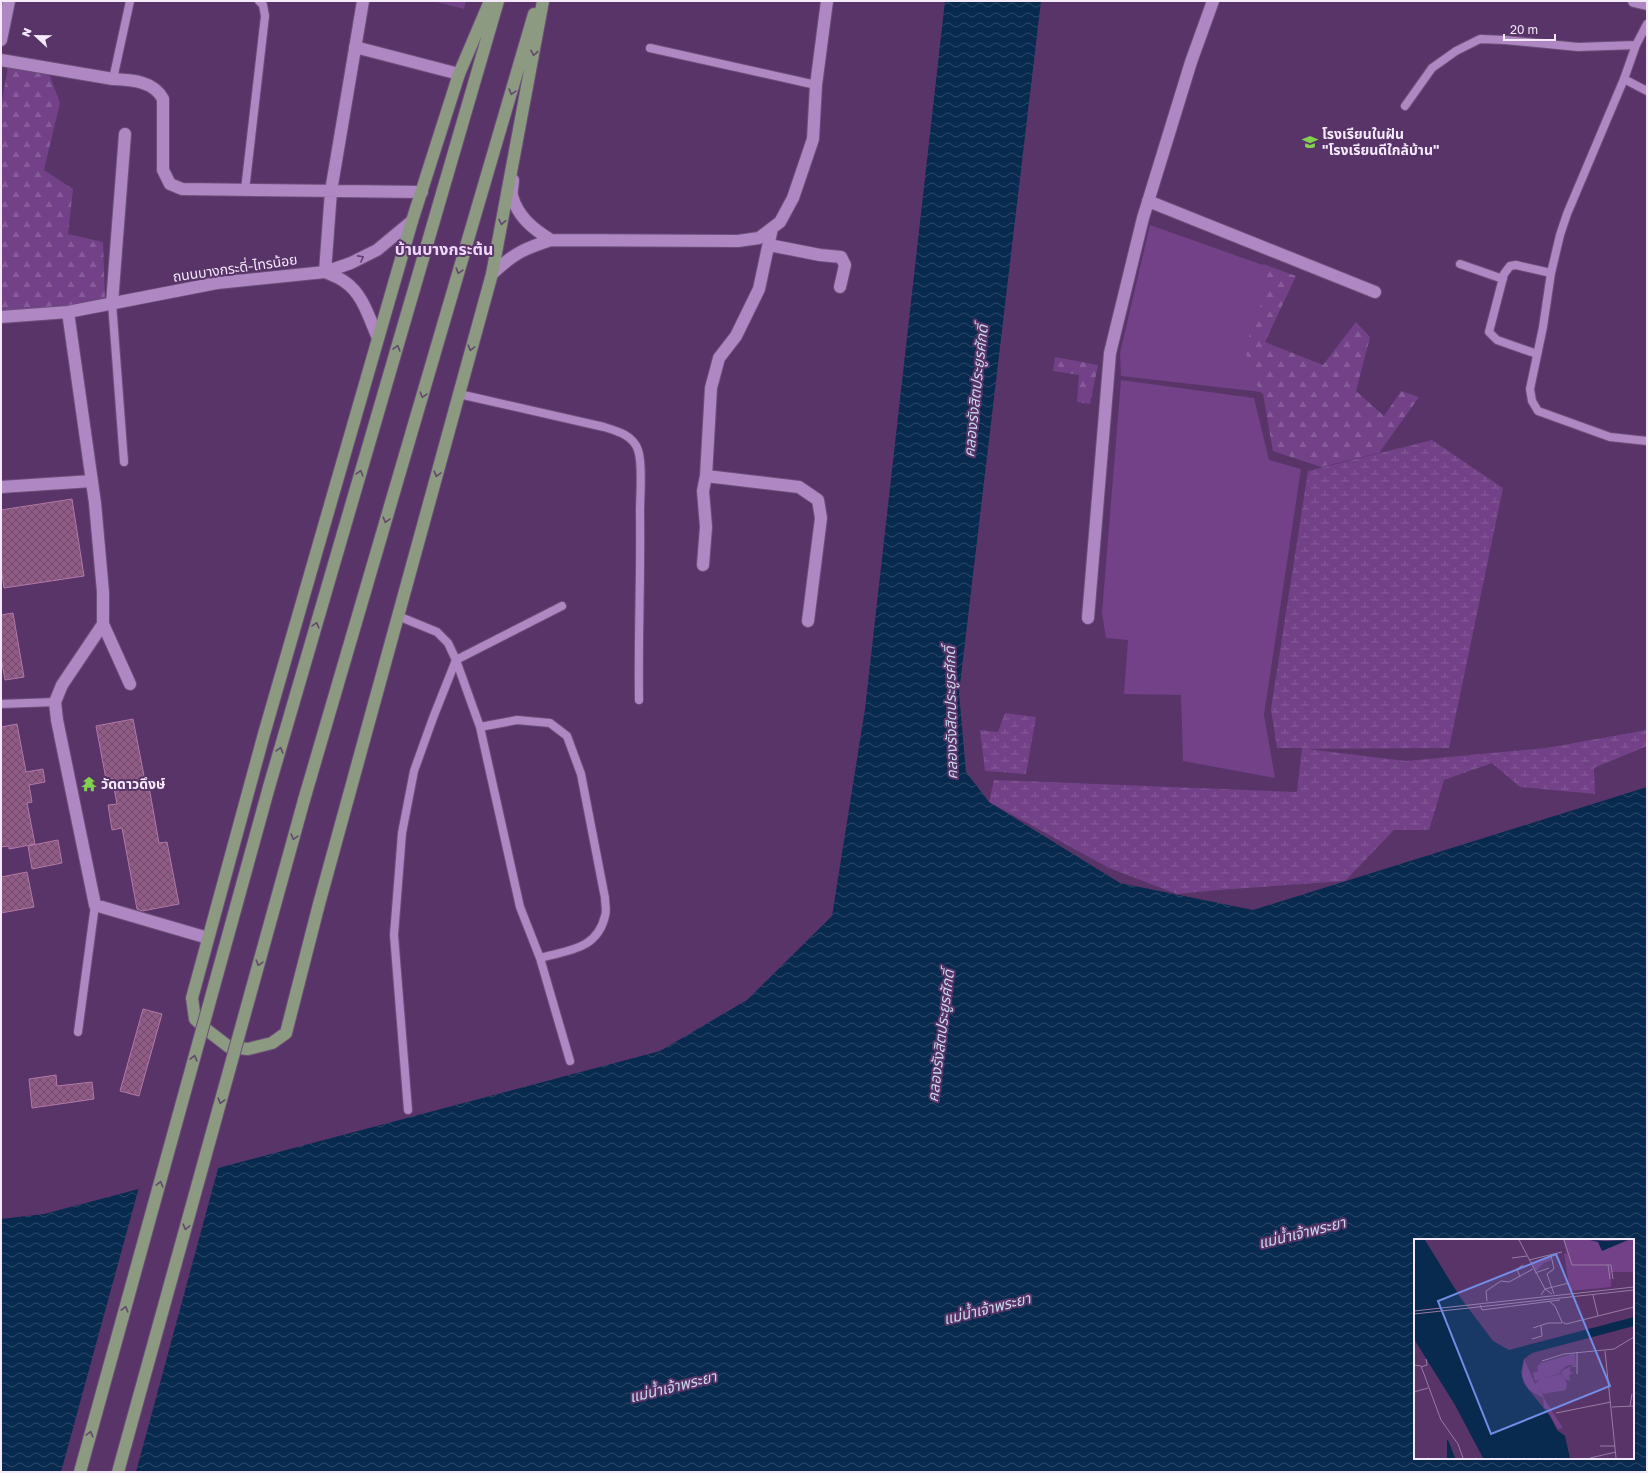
<svg xmlns="http://www.w3.org/2000/svg" width="1648" height="1473" font-family="'Golos Text','Noto Sans Thai',sans-serif">
	<style>
		.green { fill: #724188 }
		.forest { fill: url(#forest-firs) }
		.wetland { fill: url(#wetland-marsh) }
		.water { fill: url(#water-waves); fill-rule: evenodd }
		.pier { fill: #583468 }
		.building { fill: url(#building-cross-hatch); stroke: #b278a6 }
		.lines { fill: none; stroke-linecap: round; stroke-linejoin: round }
		.lane-casing { stroke: #6c4f79; stroke-width: 10 }
		.street-casing { stroke: #6c4f79; stroke-width: 14 }
		.primary-casing { stroke: #6c4f79; stroke-width: 14 }
		.lane { stroke: #af87c2; stroke-width: 8 }
		.street { stroke: #af87c2; stroke-width: 12 }
		.primary { stroke: #8c9a81; stroke-width: 12 }
		.primary-bridge-casing { stroke: #6c4f79; stroke-width: 14; stroke-linecap: butt }
		.primary-bridge { stroke: #8c9a81; stroke-width: 12 }
		.oneway { stroke: #62486d }
		.oneway2 { stroke: #654076 }
		.labels { text-anchor: middle; stroke-width: 4; stroke-linejoin: round; paint-order: stroke }
		.poi-label { font-size: 14px; font-weight: bold; fill: #f5e9fc; stroke: #583468; text-anchor: start }
		.street-label { font-size: 14px; fill: #f5e9fc; stroke: #583468 }
		.water-label { font-size: 15px; font-style: italic; fill: #c8d7eb; stroke: #583468 }
		.quarter-label { font-size: 16px; font-weight: bold; fill: #efd6fb; stroke: #583468 }
		.inset-road { fill: none; stroke: #977ca3; stroke-width: 1 }
		.view { fill: #738ce6; fill-opacity: 0.15; stroke: #738ce6; stroke-width: 2 }
		.inset-edge { fill: none; stroke: #f5e9fc; stroke-width: 2 }
	</style>
	<defs>
		<pattern id="forest-firs" width="22" height="20" patternUnits="userSpaceOnUse"><rect width="22" height="20" fill="#724188"/><path d="M5 1l3.5 6h-7zM16 11l3.5 6h-7z" fill="#875c9a"/></pattern>
		<pattern id="wetland-marsh" width="20" height="14" patternUnits="userSpaceOnUse"><rect width="20" height="14" fill="#724188"/><path d="M1 5h8M5 5V1M11 12h8M15 12V8" fill="none" stroke="#875c9a"/></pattern>
		<pattern id="water-waves" width="16" height="10" patternUnits="userSpaceOnUse"><rect width="16" height="10" fill="#092a4f"/><path d="M0 5q4-4 8 0t8 0" fill="none" stroke="#2d4969"/></pattern>
		<pattern id="building-cross-hatch" width="8" height="8" patternUnits="userSpaceOnUse"><rect width="8" height="8" fill="#925a86"/><path d="M0 0l8 8M0 8l8-8" fill="none" stroke="#6a4f66"/></pattern>
	</defs>
	<rect width="100%" height="100%" fill="#583468"/>
	<path class="green" d="M433,1H466L464,9Z
		M1150,225L1277,270L1246,356L1267,375L1261,392L1121,376L1120,353Z
		M1121,380L1254,398L1269,460L1301,469L1264,715L1275,778L1183,761L1181,695L1124,694L1128,640L1106,638L1102,613Z"/>
	<path class="forest" d="M8,67L48,71L60,103L44,170L73,189L68,234L103,242L105,300L64,311L1,313V106Z
		M1263,264L1296,276L1265,342L1323,365L1356,322L1370,337L1356,391L1384,416L1401,391L1419,397L1379,453L1321,467L1273,451L1263,394L1259,391L1245,351L1253,323L1269,285Z
		M1055,357L1098,365L1090,404L1077,402L1079,375L1053,371Z"/>
	<path class="wetland" d="M1432,440L1503,488L1449,748L1307,749L1406,761L1546,748L1647,730V746L1594,768L1595,794L1520,787L1492,763L1444,780L1429,830H1394L1345,881L1218,890L1177,894L1109,868L989,802L994,780L1297,792L1302,748H1277L1271,709L1308,471Z
		M1005,713L1036,717L1026,774L985,771L980,730L998,732Z"/>
	<path class="water" d="M945,1H1041L959,693L966,772L989,802L1120,883L1253,910L1647,787V1472H1V1219L44,1214L660,1051L747,1000L832,916L865,709ZM1415,1240H1633V1458H1415Z"/>
	<path class="pier" d="M219,1165L136,1472H61L139,1187Z"/>
	<path class="building" d="M72,499L84,576L4,588L1,566V510Z
		M13,613L24,677L5,680L1,658V615Z
		M133,719L145,781H148L159,843L167,842L179,904L142,911L137,909L122,828L112,830L108,805L117,804L112,778L106,779L96,726Z
		M17,724L26,772L43,769L45,782L29,785L32,802L27,803L35,844L9,849V846L1,847V727Z
		M58,840L62,863L32,869L28,846Z
		M27,872L34,907L1,913V877Z
		M143,1009L162,1014L139,1096L120,1091Z
		M56,1075L57,1086L92,1082L94,1099L32,1108L29,1079Z"/>
	<g class="lines">
		<defs>
			<path id="lane" d="M1647,24L1636,45L1624,79L1567,214L1560,235L1551,273L1543,327L1530,389L1532,401L1538,411L1610,437L1647,441
				M650,48L816,85
				M113,79L130,1
				M1624,79L1647,91
				M1405,106L1432,68L1456,51L1480,39L1505,40L1578,47L1636,45
				M245,190L265,16L263,5L259,1
				M1460,264L1503,279
				M112,303L124,462
				M1537,354L1497,340L1489,332L1504,274L1510,266L1516,265L1551,273
				M459,394L604,427C617,431 633,435 638,450C643,464 640,495 640,511C641,574 638,637 639,700
				M398,616L437,632L448,643L456,660L480,727L520,907L540,958L570,1061
				M1,704L55,702
				M480,727L517,720L550,723L567,736L581,774L605,898C605,904 607,911 605,916C597,950 568,950 540,958
				M78,1032L95,905
				M408,1110L394,935L402,833L414,771L433,718L456,660L562,606"/>
			<path id="street" d="M1634,1L1647,4
				M1,40L9,1
				M355,47L459,74
				M1,60L113,79C132,80 154,81 163,99V170L170,184L182,189L422,192
				M513,180C513,185 511,191 512,196C518,217 533,229 551,240
				M1148,201L1375,292
				M769,245L820,255L841,257L845,265L840,287
				M325,272L331,191L363,1
				M325,272C331,275 339,277 345,282C363,294 369,318 378,338
				M492,274C513,254 523,249 551,240L738,241L759,238L780,222L793,198L813,139L816,85L827,1
				M112,303L125,134
				M68,312L95,503L103,592V624L62,685L55,702L57,720L95,905L208,938
				M1,317L68,312L217,283L325,272L351,263L377,250L412,221
				M706,476L799,487L818,500L821,518L808,621
				M1,487L92,481
				M703,565L706,527L703,491L706,476L711,388L719,358L736,336L759,289L772,228
				M1088,618L1110,353L1143,218L1191,62L1213,1
				M103,624L130,684"/>
			<path id="primary" d="M490,1L459,74L412,221L264,734L192,998L195,1019L207,1030L229,1047L248,1049L272,1043L286,1033L319,904L492,274L543,1
				M269,787L498,1
				M304,800L534,14"/>
		</defs>
		<use href="#lane" class="lane-casing"/>
		<use href="#street" class="street-casing"/>
		<use href="#primary" class="primary-casing"/>
		<use href="#lane" class="lane"/>
		<use href="#street" class="street"/>
		<use href="#primary" class="primary"/>
		<defs>
			<path id="primary-bridge" d="M80,1472L269,787
				M118,1472L304,800"/>
		</defs>
		<use href="#primary-bridge" class="primary-bridge-casing"/>
		<use href="#primary-bridge" class="primary-bridge"/>
	</g>
	<defs><path id="oneway-chevron" d="M-2-3.5L2.5 0L-2 3.5" fill="none" stroke-width="1.6" stroke-linecap="round" stroke-linejoin="round"/></defs>
	<g class="oneway">
		<use href="#oneway-chevron" transform="translate(534 53) rotate(100)"/>
		<use href="#oneway-chevron" transform="translate(512 92) rotate(106)"/>
		<use href="#oneway-chevron" transform="translate(502 222) rotate(101)"/>
		<use href="#oneway-chevron" transform="translate(459 271) rotate(106)"/>
		<use href="#oneway-chevron" transform="translate(397 348) rotate(-74)"/>
		<use href="#oneway-chevron" transform="translate(471 348) rotate(105)"/>
		<use href="#oneway-chevron" transform="translate(423 395) rotate(106)"/>
		<use href="#oneway-chevron" transform="translate(360 473) rotate(-74)"/>
		<use href="#oneway-chevron" transform="translate(437 474) rotate(105)"/>
		<use href="#oneway-chevron" transform="translate(386 520) rotate(106)"/>
		<use href="#oneway-chevron" transform="translate(316 625) rotate(-74)"/>
		<use href="#oneway-chevron" transform="translate(280 750) rotate(-74)"/>
		<use href="#oneway-chevron" transform="translate(294 837) rotate(106)"/>
		<use href="#oneway-chevron" transform="translate(259 963) rotate(106)"/>
		<use href="#oneway-chevron" transform="translate(194 1058) rotate(-75)"/>
		<use href="#oneway-chevron" transform="translate(221 1101) rotate(105)"/>
		<use href="#oneway-chevron" transform="translate(160 1184) rotate(-75)"/>
		<use href="#oneway-chevron" transform="translate(186 1227) rotate(105)"/>
		<use href="#oneway-chevron" transform="translate(125 1309) rotate(-75)"/>
		<use href="#oneway-chevron" transform="translate(90 1434) rotate(-75)"/>
	</g>
	<use class="oneway2" href="#oneway-chevron" transform="translate(361 258) rotate(-28)"/>
	<defs>
		<symbol id="school-bare" viewBox="-9 -9 18 18"><path d="M0-5L7-2L0 1L-7-2ZM-4 1L0 2.5L4 1V4Q0 6-4 4Z" fill="#83d04e" stroke="#583468" stroke-width="2.5" paint-order="stroke"/></symbol>
		<symbol id="temple-bare" viewBox="-9 -9 18 18"><path d="M0-6L5-2H3V0L6.5 2.5H4V6H1.5V3h-3V6H-4V2.5H-6.5L-3 0V-2H-5Z" fill="#83d04e" stroke="#583468" stroke-width="2.5" paint-order="stroke"/></symbol>
	</defs>
	<g fill-rule="evenodd">
		<use href="#school-bare" x="1299" y="131" width="22" height="22"/>
		<use href="#temple-bare" x="78" y="773" width="22" height="22"/>
	</g>
	<g class="labels">
		<g class="poi-label">
			<text x="1322" y="139">โรงเรียนในฝัน<tspan x="1322" dy="16">"โรงเรียนดีใกล้บ้าน"</tspan></text>
			<text x="101" y="789">วัดดาวดึงษ์</text>
		</g>
		<g class="street-label">
			<text transform="translate(235 268) rotate(-8)" y="5">ถนนบางกระดี่-ไทรน้อย</text>
		</g>
		<g class="water-label">
			<text transform="translate(976 391) rotate(-84)" y="5">คลองรังสิตประยูรศักดิ์</text>
			<text transform="translate(951 713) rotate(-91)" y="5">คลองรังสิตประยูรศักดิ์</text>
			<text transform="translate(941 1036) rotate(-83)" y="5">คลองรังสิตประยูรศักดิ์</text>
			<text transform="translate(1302 1233) rotate(-14)" y="5">แม่น้ำเจ้าพระยา</text>
			<text transform="translate(987 1309) rotate(-14)" y="5">แม่น้ำเจ้าพระยา</text>
			<text transform="translate(673 1387) rotate(-14)" y="5">แม่น้ำเจ้าพระยา</text>
		</g>
		<g class="quarter-label">
			<text x="444" y="255">บ้านบางกระต้น</text>
		</g>
	</g>
	<g transform="translate(1414 1239)">
		<rect width="220" height="220" fill="#583468"/>
		<path d="M149,1H220V33H197V48L156,52L150,15L153,14ZM161,114L162,126H154L146,132L147,134L121,142L119,134L124,132L123,127L127,124Z" fill="#724188"/>
		<path d="M137,17L138,21L130,24L121,33L116,23ZM162,125V128H156V133L160,134L155,136L156,142L150,140L147,132Z" fill="#724188"/>
		<path d="M110,120L121,145L126,140L147,135L153,144L152,151L129,155L125,148L132,163L149,189L144,190L134,173L136,171L130,169L129,159L115,151L108,138Z" fill="#724188"/>
		<path d="M0,1H11L46,58L79,102L95,111L220,78V87L118,114L110,120L107,133L110,145L136,177L143,191L151,197L156,219H69L41,166L0,100ZM176,1L191,2L214,1L188,12L184,3ZM33,200L35,203L41,219H33Z" fill="#092a4f"/>
		<path class="inset-road" d="M105,1L131,50L138,55M150,1L158,26H197L199,40M137,16L140,30L133,35L140,55M98,19L113,17M115,21L148,13M194,26L196,40M121,34L135,29M106,38L103,30L109,26M127,56L131,50L155,44M179,56L184,77M73,62L72,52L87,42L95,43L119,30M136,63L141,67L148,83L152,85L220,68M66,66L68,71L146,61M0,72L220,48M0,75L220,51M119,89L134,84H148M118,100L128,97L127,87M191,112L202,219M163,113V135M128,122L150,115L200,110L220,98M0,126L7,127L27,181L44,205L49,219M7,128L13,126L12,120M0,153L14,149M216,167L218,155M198,168L220,167M142,174L197,163M186,207H201M176,219L202,213"/>
		<path class="view" d="M142,15L196,147L77,195L24,62Z"/>
		<rect width="220" height="220" class="inset-edge"/>
	</g>
	<rect width="1648" height="1473" fill="none" stroke="#f5e9fc" stroke-width="4"/>
	<g transform="translate(36 36) rotate(292)" stroke="#583468" stroke-width="3" paint-order="stroke">
	<path d="M0-3L7 15L0 10L-7 15Z" fill="#f5e9fc"/>
	<text y="-6" font-size="11" font-weight="bold" text-anchor="middle" fill="#f5e9fc">N</text>
	</g>
	<path d="M1504 34v6h51v-6" fill="none" stroke="#f5e9fc" stroke-width="2"/>
	<text x="1510" y="34" font-size="12" fill="#f5e9fc" stroke="#583468" stroke-width="3" paint-order="stroke">20 m</text>
</svg>
